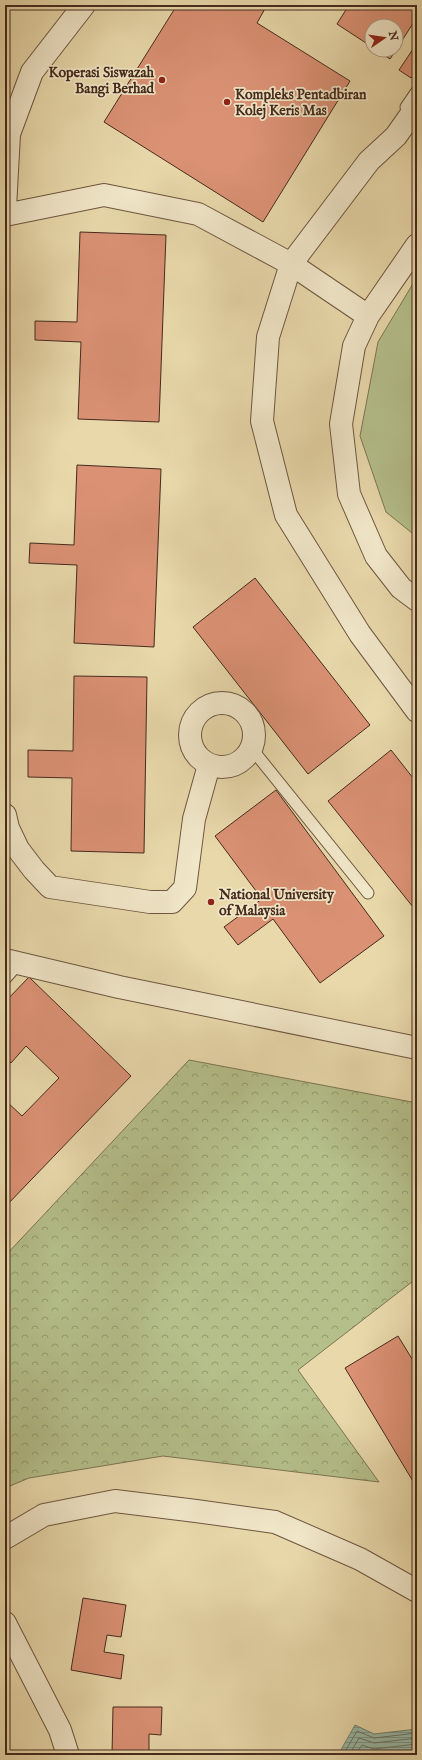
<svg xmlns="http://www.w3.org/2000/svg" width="422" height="1760" font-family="'IM FELL English',serif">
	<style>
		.grass { fill: #b4bf8a; stroke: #7d7554 }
		.forest { fill: url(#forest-crowns); stroke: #7d7554 }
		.water { fill: url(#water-rules); stroke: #778170 }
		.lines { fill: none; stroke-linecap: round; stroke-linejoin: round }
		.shore { stroke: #6e7262; stroke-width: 1 }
		.building { fill: #da9174; stroke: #462b1d }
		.lane-casing { stroke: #6e5640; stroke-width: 13 }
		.street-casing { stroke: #6e5640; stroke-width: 24 }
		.lane { stroke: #f0e6c8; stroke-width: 11 }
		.street { stroke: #f0e6c8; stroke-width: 22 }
		.poi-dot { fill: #8f2418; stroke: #f0e6c8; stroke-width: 1.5 }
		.labels { text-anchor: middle; stroke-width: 3.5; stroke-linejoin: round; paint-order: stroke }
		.poi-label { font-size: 14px; font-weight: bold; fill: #462b1d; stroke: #f0e6c8; text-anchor: start }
	</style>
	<defs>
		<pattern id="forest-crowns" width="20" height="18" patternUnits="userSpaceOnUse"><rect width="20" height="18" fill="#b4bf8a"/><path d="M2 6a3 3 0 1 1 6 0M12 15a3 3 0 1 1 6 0" fill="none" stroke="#949b70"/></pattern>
		<pattern id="water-rules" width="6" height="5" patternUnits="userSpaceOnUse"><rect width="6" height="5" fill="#97baa8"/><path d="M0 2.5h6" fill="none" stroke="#7d9788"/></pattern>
	</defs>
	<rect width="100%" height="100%" fill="#e8d8aa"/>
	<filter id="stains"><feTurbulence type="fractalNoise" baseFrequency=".005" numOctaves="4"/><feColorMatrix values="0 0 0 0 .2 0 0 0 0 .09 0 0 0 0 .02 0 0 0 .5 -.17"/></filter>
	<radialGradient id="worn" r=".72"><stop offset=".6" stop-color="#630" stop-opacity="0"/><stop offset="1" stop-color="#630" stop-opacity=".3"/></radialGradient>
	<path class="grass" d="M417,277V537L386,512L360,436L378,342Z"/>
	<path class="forest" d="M189,1060L417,1103V1278L298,1370L379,1482L163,1456L29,1478L5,1488V1256Z"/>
	<path class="water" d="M355,1725L374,1734L417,1729V1755H338Z"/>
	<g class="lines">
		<path class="shore" d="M343,1755L357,1731L374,1738L417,1733
			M349,1755L359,1738L374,1743L417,1738
			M355,1755L362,1745L374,1749L417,1744"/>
	</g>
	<path class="building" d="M177,5H267L257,23L350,81L263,222L104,122Z
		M349,5H417V17L396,50V26H372V47L337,24Z
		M417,43V69L411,78L399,70Z
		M376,50H396L390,59Z
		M80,232L166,235L159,422L78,419L81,342L35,340V321L77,322Z
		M77,465L161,469L154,647L74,643L77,565L29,563L30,543L74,545Z
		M255,578L370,725L308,774L193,627Z
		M74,676L147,677L144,853L71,851L72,778L28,777V750L73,751Z
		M391,750L417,783V912L328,801Z
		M276,790L384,936L320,983L273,919L238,945L224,927L262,899L215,836Z
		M29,977L131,1076L5,1207V1100L22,1116L59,1078L26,1046L11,1063L5,1057V1002Z
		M398,1336L417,1367V1488L345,1368Z
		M83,1598L126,1605L121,1637L107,1635L104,1652L124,1655L121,1679L71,1670Z
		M113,1707H162L161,1735L149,1734V1755H112Z"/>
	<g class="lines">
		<defs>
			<path id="lane" d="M406,107L417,91
				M252,749L368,893
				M5,979L19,963"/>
			<path id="street" d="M417,106L396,136L369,161L291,264L268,337L262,421L286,515L360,634L417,711
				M5,208L9,134L32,72L84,5
				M5,215L104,195L198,214L291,264L368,316
				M417,245L368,316L354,346L341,424L349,494L376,556L401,588L417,600
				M190 735a32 32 0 1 1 64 0a32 32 0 1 1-64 0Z
				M5,815L8,828L18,849L34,870L50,887L150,902H172L185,888L194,819L209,765
				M5,960L119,987L417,1048
				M5,1538L44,1515L115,1501L196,1511L275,1522L360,1559L417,1591
				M5,1623L60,1730L68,1755"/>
		</defs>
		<use href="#lane" class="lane-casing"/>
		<use href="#street" class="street-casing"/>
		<use href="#lane" class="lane"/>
		<use href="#street" class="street"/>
	</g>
	<g class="poi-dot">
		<circle cx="162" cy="80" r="4"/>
		<circle cx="227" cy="102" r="4"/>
		<circle cx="211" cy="902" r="4"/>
	</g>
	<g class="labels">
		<g class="poi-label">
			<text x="154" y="77" text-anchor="end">Koperasi Siswazah<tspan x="154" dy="16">Bangi Berhad</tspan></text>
			<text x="235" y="99">Kompleks Pentadbiran<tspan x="235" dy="16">Kolej Keris Mas</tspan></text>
			<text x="219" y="899">National University<tspan x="219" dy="16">of Malaysia</tspan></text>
		</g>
	</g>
	<rect width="422" height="1760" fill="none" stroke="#e8d8aa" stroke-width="20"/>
	<rect x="6" y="6" width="410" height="1748" fill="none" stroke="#462b1d" stroke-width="2"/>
	<rect x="10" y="10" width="402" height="1740" fill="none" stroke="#462b1d"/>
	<g transform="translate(384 38) rotate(77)"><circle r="19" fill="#f0e6c8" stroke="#ac9b84"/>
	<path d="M0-3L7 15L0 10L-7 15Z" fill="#8f2418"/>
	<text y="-6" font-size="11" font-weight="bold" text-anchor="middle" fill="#462b1d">N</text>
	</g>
	<rect width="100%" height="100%" filter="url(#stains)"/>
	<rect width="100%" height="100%" fill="url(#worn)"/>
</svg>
